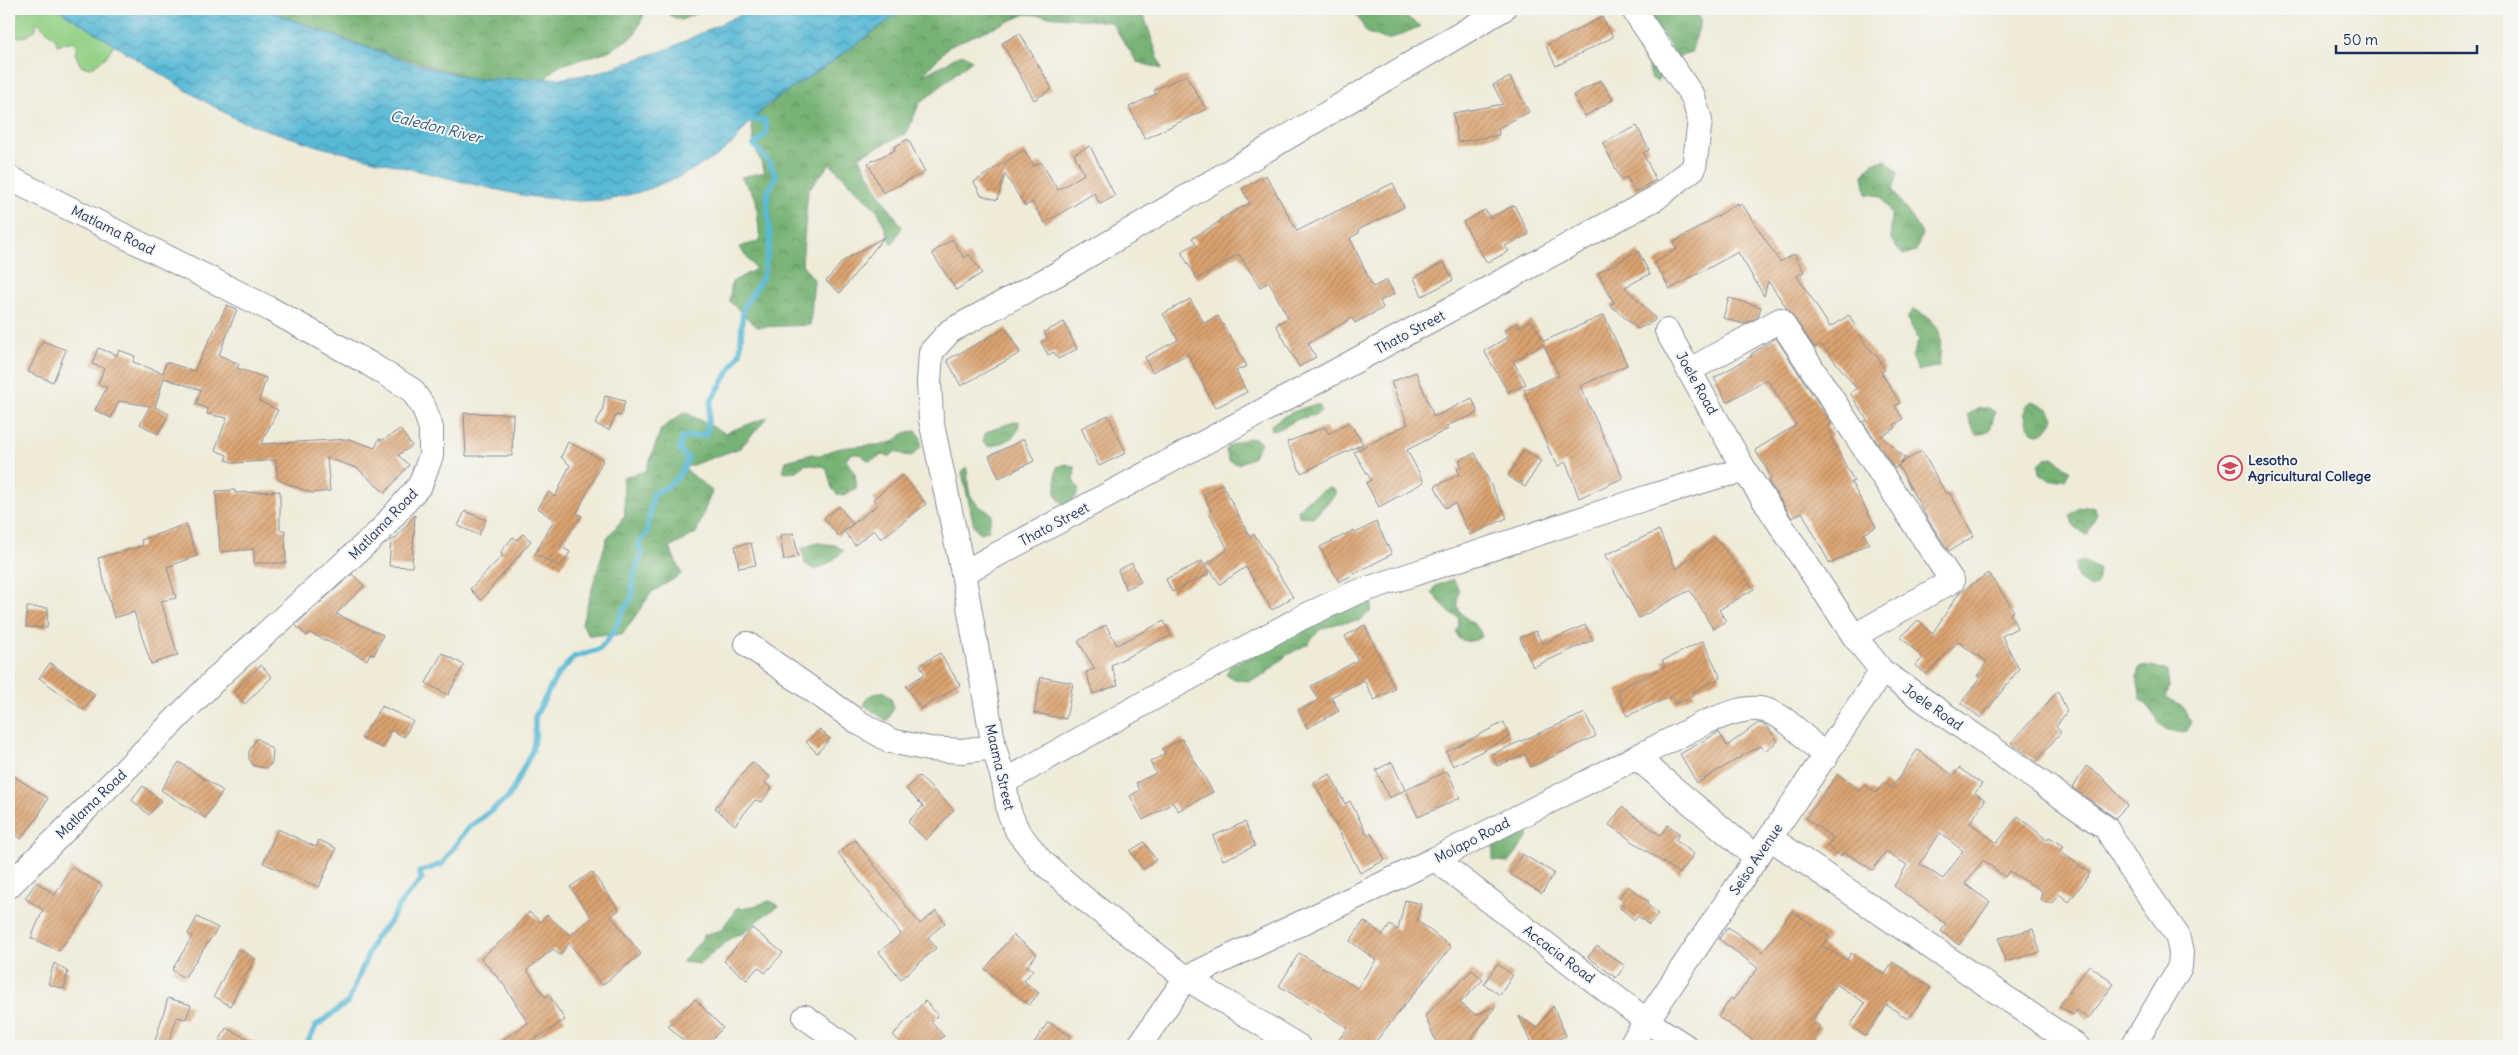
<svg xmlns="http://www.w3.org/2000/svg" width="2518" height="1055" font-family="Delius,sans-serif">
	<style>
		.green { fill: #94d187; stroke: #588072 }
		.forest { fill: url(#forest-crowns); stroke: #497169 }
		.water { fill: url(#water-waves); stroke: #3a749a }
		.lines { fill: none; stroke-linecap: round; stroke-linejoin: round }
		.stream { stroke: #58b9d6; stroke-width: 5.5 }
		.building { fill: url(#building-hatch); fill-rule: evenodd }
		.minor-casing { stroke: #858d9b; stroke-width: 26 }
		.minor { stroke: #fff; stroke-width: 24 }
		.labels { text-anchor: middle; stroke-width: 4; stroke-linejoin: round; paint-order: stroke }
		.street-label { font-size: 14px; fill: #1b2f5e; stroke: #f6f6f2 }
		.poi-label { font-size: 14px; font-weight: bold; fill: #1b2f5e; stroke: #f6f6f2; text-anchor: start }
		.water-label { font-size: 15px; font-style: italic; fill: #2d5882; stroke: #f6f6f2 }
	</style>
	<defs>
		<pattern id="forest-crowns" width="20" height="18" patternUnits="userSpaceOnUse" patternTransform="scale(1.25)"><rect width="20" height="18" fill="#77b374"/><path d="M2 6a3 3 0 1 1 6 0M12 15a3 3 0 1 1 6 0" fill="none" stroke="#619262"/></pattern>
		<pattern id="water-waves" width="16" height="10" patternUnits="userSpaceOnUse" patternTransform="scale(1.25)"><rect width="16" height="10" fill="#58b9d6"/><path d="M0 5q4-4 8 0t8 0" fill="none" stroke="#4897b1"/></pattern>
		<pattern id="building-hatch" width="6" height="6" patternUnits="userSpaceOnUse" patternTransform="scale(1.25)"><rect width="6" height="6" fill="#dba370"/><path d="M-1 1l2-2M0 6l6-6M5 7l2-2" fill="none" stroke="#b1855f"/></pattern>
	</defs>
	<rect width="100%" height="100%" fill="#f6f6f2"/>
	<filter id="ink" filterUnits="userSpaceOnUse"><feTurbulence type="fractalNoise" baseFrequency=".02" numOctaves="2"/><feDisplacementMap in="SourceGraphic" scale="10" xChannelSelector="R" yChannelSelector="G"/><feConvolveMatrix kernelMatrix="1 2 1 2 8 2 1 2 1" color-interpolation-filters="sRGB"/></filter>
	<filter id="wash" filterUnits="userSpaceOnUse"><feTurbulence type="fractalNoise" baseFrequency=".0096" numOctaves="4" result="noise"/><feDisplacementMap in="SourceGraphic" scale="20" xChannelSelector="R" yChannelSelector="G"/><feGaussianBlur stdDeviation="1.12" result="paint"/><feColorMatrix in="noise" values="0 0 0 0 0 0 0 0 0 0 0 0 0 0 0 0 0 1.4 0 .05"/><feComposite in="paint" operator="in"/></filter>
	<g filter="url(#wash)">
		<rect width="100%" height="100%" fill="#efebd8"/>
		<path class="green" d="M9,9H58L114,44L106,57L91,68L81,66L75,53L78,48L73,41L57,45L56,39L36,21V29L27,36L18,37L13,30L12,22L20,14L15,13L9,18Z"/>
		<path class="forest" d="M265,9H327L337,15L357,9L420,12L422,9H646L635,35L609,51L558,66L546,78L472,79L348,41Z
			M667,9H707L681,20L669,15Z
			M904,9H1230L1220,15L1142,10L1162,69L1137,62L1111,22L1026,14L949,46L922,76L962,54L972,60L919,104L907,133L859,156L881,196L902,227L892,245L878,211L830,164L808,190L802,264L814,280L810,325L757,327L729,301L732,282L756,269L739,247L760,241L756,199L741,177L765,172L754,145L751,120L787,90L833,61Z
			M1353,9H1392L1421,26L1388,40L1367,33Z
			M1658,9H1695L1701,21L1691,53L1677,57L1652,19Z
			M1638,32L1664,70L1657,81L1651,78L1648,65L1637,49Z
			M1886,160L1898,172L1893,190C1902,206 1914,218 1922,234L1916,251L1903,255L1891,240V213L1881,196L1866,194L1863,175L1872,163Z
			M1913,309C1944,323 1942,336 1939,366L1918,371L1912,356L1919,340L1907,319Z
			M2032,401L2049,409L2054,418C2035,456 2020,415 2026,406C2027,404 2030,403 2032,401Z
			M1314,405H1320L1321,411C1310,418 1313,415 1302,418C1293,420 1286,428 1272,431L1271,425C1283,415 1299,409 1314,405Z
			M1979,408H1989L1995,412L1990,430L1976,435L1967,415Z
			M685,412L725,433L768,417L740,448L684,468L712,491L696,533L670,548L682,574L652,592L622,635H588L582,623L607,538L625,516L623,477L646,471L661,429Z
			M1019,421C1019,439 1005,442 990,447L983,442L985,434C991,429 1010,423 1019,421Z
			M916,431L921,438V447L912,456L904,455L896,451L890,456L882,455L869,461L861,455L851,453L846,460L855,474L857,488L843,495L837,494L832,488L826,467L805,464L796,472H783L786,461L812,454L821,456C839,443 868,448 889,443C901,440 897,432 916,431Z
			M1248,438L1256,439L1261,443L1252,458L1238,464L1229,461L1226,451L1228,446Z
			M2053,457L2070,470L2065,479L2051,481L2040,473L2039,464L2046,458Z
			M1066,464L1075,467L1074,482L1079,490L1075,498L1066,505L1060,501L1055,493C1058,484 1054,476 1057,467Z
			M966,467C968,473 968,477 968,483C969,500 978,506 992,514L988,531L980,533L974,526L962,472Z
			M1328,488L1335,490V495L1314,517L1299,516L1298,510L1306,501Z
			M2090,506L2094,507L2097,513L2087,535L2074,527L2070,515L2079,508Z
			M817,543L835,545L844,550C837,558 825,567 815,570L805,564L802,548Z
			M2082,560L2099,570L2097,584L2092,588C2080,583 2075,577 2075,564Z
			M1453,579L1459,590C1459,594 1457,599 1457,603C1458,618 1479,622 1482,636C1475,642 1466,643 1458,638L1456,632L1459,626L1458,617L1450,613L1432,593L1436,586Z
			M1364,598L1372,603L1371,611L1359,621L1339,623L1319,630L1308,644L1287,655L1263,676L1249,681L1237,680L1226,675L1230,666Z
			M2153,666L2167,671L2169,688L2166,698L2181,705L2192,722L2187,731C2156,739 2162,714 2141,700L2137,677L2139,667Z
			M884,691L891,698L894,708L887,721L864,705C866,693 875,695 884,691Z
			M1523,830L1528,831V838L1509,862L1493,861V847L1496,841L1508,838L1515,833Z
			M770,901L779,906L762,917L744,933L734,936L700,964L683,962C689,951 698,947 704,935L721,930L738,907L743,909Z"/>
		<path class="water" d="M58,9H265L348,41L410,62L472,79L562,78L594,74L670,48L752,9H904L833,61L768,104L751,120L734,142L714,158L679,177L643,191L609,200L578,201L526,196L476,185L321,147L255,126L236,119L189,92Z"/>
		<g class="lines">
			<path class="stream" d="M306,1046L316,1026L348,1002L375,938L389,923L400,904L422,879L419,872L442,864L467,829L509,797L532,751L535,738V717L556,677L574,657L600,649L613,633L622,612L632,598L633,577L642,553L638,545L647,532L653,494C673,484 680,479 688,458L680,451L682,437L706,435L711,401L740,353L743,309L763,276L770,241L767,194L776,176L769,162L754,145L766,134L765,120H751L752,114"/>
		</g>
		<g id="blocks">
			<path class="building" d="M1602,17L1613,37L1556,66L1546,46Z
				M1020,33L1052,89L1034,100L1002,43Z
				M1186,75L1206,109L1145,139L1129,107L1156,94L1154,90Z
				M1510,77L1529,112L1498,128L1499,135L1458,142L1453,113L1503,104L1493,85Z
				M1601,80L1613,100L1585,116L1573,95Z
				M1637,126L1649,150L1643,153L1656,180L1635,192L1627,177L1621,180L1603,143Z
				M908,139L925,172L883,193L868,163L895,150L894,147Z
				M1090,146L1115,196L1100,204L1094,193L1045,223L1032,202L1025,206L1005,174L997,200L981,195L974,182L1024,150L1034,166L1041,162L1058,190L1084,174L1074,154Z
				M1266,175L1297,231L1393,183L1404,207L1358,230L1359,233L1350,238L1373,287L1387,280L1394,294L1380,301L1383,308L1355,323L1352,318L1308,343L1316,357L1299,367L1276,325L1288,318L1269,282L1260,287L1239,254L1197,279L1181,252L1196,243L1192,238L1221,221L1220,219L1250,203L1242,189Z
				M1737,203L1739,206L1742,204L1780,262L1794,254L1804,272L1797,276L1830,327L1849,315L1866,345L1877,356L1885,370L1881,372L1900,403L1895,406L1903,419L1894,425L1896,428L1881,436L1905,458L1899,464L1922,451L1946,494L1949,492L1974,536L1949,551L1927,518L1898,465L1895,469L1863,422L1867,420L1850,393L1857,389L1821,344L1815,348L1768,281L1764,296L1738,252L1670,289L1654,262L1677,249L1673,243L1724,212Z
				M1514,205L1529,234L1505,246L1509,251L1487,263L1463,222L1485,210L1490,218Z
				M884,237L840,293L826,281L843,261Z
				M952,239L964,258L969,254L982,273L956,290L932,253Z
				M1638,251L1650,274L1625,287L1655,318L1654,321L1638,329L1610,305L1614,303L1598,273Z
				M1444,262L1453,280L1422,296L1414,278Z
				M1729,298L1761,307L1758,317L1744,324L1723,318Z
				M1190,299L1204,323L1218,316L1247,366L1236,371L1247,392L1215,408L1188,354L1152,372L1145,357L1178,340L1163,314Z
				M227,305L237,309L219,355L239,364L237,368L266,378L259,401L278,410L261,444L349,439L375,448L379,439L383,440L400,429L412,446L398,455L409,465L385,493L357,468L327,458L330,491L312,493L278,480L276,460L234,463L226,460L227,455L215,450L227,418L207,414L208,409L196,404L201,390L164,378L155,407L169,414L158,434L140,424L150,406L119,401L111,418L95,410L107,387L98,384L104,368L92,364L98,348L117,355L119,350L135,356L133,362L163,373L166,362L194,371Z
				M1604,315L1627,365L1580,386L1623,478L1579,498L1566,462L1558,466L1550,452L1524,390L1559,375L1543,344L1513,361L1526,384L1508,392L1484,351L1508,337L1504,330L1517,323L1519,327L1531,320L1544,341Z
				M1064,322L1077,349L1058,359L1054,352L1048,355L1041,342L1047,338L1044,332Z
				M1006,328L1020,353L961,386L947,360Z
				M1776,338L1831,423L1827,426L1833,434L1830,436L1854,481L1851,482L1876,527L1864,534L1869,543L1830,564L1802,512L1792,518L1768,481L1772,478L1755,450L1796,425L1767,379L1727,402L1714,378L1752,356L1751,354Z
				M43,341L66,350L53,382L28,372Z
				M1416,372L1434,417L1472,398L1478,413L1446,426L1448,429L1407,450L1424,482L1379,507L1366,483L1371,480L1354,452L1408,424L1391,382Z
				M605,396L625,401L621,416L616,415L609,430L595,424L602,412Z
				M464,413L513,414L512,456H466Z
				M1108,415L1126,453L1099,466L1081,428Z
				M1349,422L1363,444L1301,473L1287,442L1325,427L1329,434Z
				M1024,439L1034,461L999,478L989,456Z
				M568,442L603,460L577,513L582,516L560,546L570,552L561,567L535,554L554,520L538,508L549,492L555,497L570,465L561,457Z
				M1524,450L1541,461L1525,487L1508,476Z
				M1475,453L1507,518L1470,535L1455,503L1445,508L1435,486L1460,474L1457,469L1462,467L1459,460Z
				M903,475L926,504L881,539L874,530L855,545L844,531L877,505L873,499Z
				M1222,484L1250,537L1254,534L1293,597L1272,610L1246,567L1220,584L1206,564L1228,550L1210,514L1212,512L1203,494Z
				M235,490V493L280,491V530H285L286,563H254V549L220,552L216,491Z
				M839,506L853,524L838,536L824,518Z
				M465,511L486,520L479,535L458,526Z
				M415,515L412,567L389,566L391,540L395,539Z
				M1376,522L1392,554L1339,582L1320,547L1354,530L1356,533Z
				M186,524L197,556L167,567L176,598L161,601L178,655L151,664L134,612L114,618L98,558L143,546L141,540Z
				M1659,530L1676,569L1716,538L1754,589L1719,610L1726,621L1713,629L1690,590L1639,618L1605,555Z
				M794,533L798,557L784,560L780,535Z
				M523,534L531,541L481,600L470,589L503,555L500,553L513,537L517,540Z
				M751,543L756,565L739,568L735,546Z
				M1202,561L1209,574L1172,592L1166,579Z
				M1132,563L1141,582L1126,589L1118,570Z
				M1989,573L2014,611L2010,613L2017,628L2002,636L2019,669L1981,718L1961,703L1980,678L1977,676L1987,662L1958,642L1926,675L1916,665L1923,658L1901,637L1918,620L1932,634L1959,593Z
				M352,574L364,586L336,614L383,635L374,655L370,653L367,660L310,633L307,636L295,625Z
				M27,607L48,608L47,628L26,627Z
				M1164,621L1171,635L1111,665L1118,685L1093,694L1086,672L1095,669L1078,641L1106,625L1117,645Z
				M1365,625L1395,689L1374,700L1364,680L1331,697L1339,711L1307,728L1298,711L1318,700L1311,686L1358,660L1345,636Z
				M1585,625L1593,640L1533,667L1520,638L1536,631L1542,644Z
				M1703,641L1721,678L1693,691L1695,695L1676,704L1672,696L1627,716L1617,690L1665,666L1662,661Z
				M442,653L464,665L448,695L426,683Z
				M940,653L960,685L921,709L906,686L925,674L920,665Z
				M50,663L95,694L84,710L39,678Z
				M261,665L272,677L245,704L234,692Z
				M1041,677L1073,683L1066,719L1034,713Z
				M2058,691L2067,711L2056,727L2061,732L2036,762L2011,743Z
				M382,706L413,721L404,737L391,730L382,748L361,738Z
				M1585,713L1596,736L1531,767L1525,754L1497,766L1492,754Z
				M1504,722L1510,737L1453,766L1446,752Z
				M1758,723L1766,725L1778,741L1765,751L1761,746L1754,749L1697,783L1680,754L1719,732L1727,746Z
				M820,729L830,739L817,753L806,742Z
				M257,738L273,750L272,763L266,768L254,766L249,759V751Z
				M1182,739L1213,792L1178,811L1173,803L1143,820L1130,796L1140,790L1136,783L1156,773L1150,762L1165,754L1162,749Z
				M1917,750L1954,776L1959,768L1982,784L1975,793L1985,800L1970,823L1997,843L2018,816L2047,840L2049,837L2064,846L2061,852L2090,873L2069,902L2059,894L2052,903H2046L2041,899L2042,891L2009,871L2005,877L1983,860L1965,884L1990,902L1959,945L1941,931L1946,924L1894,886L1907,865L1886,851L1873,870L1844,852L1841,856L1827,846L1833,838L1806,818L1838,774L1860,791L1865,785L1876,793L1884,782L1892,788ZM1940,833L1963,851L1943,879L1920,864Z
				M179,762L223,791L205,818L161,790Z
				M752,762L770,777L765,783L772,788L762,802L755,800L735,825L715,808Z
				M1392,762L1405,790L1389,798L1376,770Z
				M2086,766L2100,775L2128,805L2115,818L2073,788Z
				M1447,771L1460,798L1418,817L1406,790Z
				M9,773L48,798L37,818L21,839L9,829Z
				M1330,774L1345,804L1350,801L1368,836L1371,833L1385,860L1360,873L1314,782Z
				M919,776L954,810L926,840L908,822L923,806L906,789Z
				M143,786L161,801L149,815L132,800Z
				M1622,807L1660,835L1668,825L1680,834L1675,840L1694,854L1680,874L1609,825Z
				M1245,822L1255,846L1223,860L1213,836Z
				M278,829L316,847L319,840L336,848L319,887L263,863Z
				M855,840L920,924L936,911L945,923L928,937L936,948L901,979L879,952L901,934L838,853Z
				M1144,842L1156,860L1143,869L1130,851Z
				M1522,854L1554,873L1542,893L1510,874Z
				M71,867L102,885L85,916L59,951L31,938L43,910L25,898L37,882L55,895Z
				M592,872L619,910L611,916L641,954L602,985L569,943L560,955L553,949L527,970L545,997L549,995L565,1020L524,1046H493L528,1023L504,985L481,958L514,930L529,912L541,922L547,915L570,935L592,918L570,887Z
				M1628,886L1649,902L1647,904L1658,914L1649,925L1638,916L1635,920L1620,908L1625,902L1619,898Z
				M1405,900L1421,904L1417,920L1451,947L1372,1046H1348L1339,1039L1348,1028L1279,986L1299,953L1357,988L1376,960L1350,941L1364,921L1383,935L1390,925L1398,930Z
				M1792,911L1829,936L1822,946L1847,960L1851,953L1885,974L1893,962L1931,988L1908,1019L1887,1005L1866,1036L1850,1026L1865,1003L1836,984L1812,1021L1821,1027L1808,1046H1762L1718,1017L1731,998L1733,1000L1758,968L1719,939L1728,927L1763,952Z
				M197,917L218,928L184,978L172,970L192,937L188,934Z
				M752,928L783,953L765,973L758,967L747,980L724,961Z
				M2033,929L2040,952L2005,962L1999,938Z
				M1013,935L1037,954L1027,966L1033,970L1024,981L1039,993L1029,1005L985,969Z
				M1597,946L1625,966L1616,978L1588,957Z
				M238,949L255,958L230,1006L214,996Z
				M54,963L68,972L64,989L48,984Z
				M1497,964L1513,975L1500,995L1484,984Z
				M2089,965L2114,984L2088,1019L2077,1010L2073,1015L2059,1006Z
				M1472,970L1483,980L1460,1003L1476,1015L1496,1006L1466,1046H1438L1425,1016Z
				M168,998L191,1005L186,1019L177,1017L168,1045L155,1041Z
				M695,999L723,1028L705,1046H689L668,1026Z
				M925,1001L938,1015L931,1022L944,1036L933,1046L927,1040L921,1046H904L893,1035Z
				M1553,1006L1566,1036L1542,1046H1532L1519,1016L1537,1028Z
				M1048,1022L1071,1036L1064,1046H1032Z
				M226,1028L263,1046H217Z"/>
		</g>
	</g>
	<g filter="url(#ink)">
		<use href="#blocks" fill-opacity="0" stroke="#858d9b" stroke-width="1"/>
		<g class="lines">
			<defs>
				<path id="minor" d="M9,178L268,308L368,363L412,390L424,408L431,428V456L420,485L380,531L222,673L9,886
					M1667,331L1745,471L1854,636L1882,671L2106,828L2132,871L2177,935L2181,952L2180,967L2133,1046
					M1690,370L1780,320L1952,581L1854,636
					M963,573L1656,198L1694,168L1700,120L1693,97L1633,9
					M747,644L858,722L891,741L929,749L962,751L994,747
					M1636,757L1756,857
					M1004,782L1180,683L1303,617L1355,593L1649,497L1719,476L1745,471
					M1770,838L2077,1046
					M1435,859L1648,1022L1685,1046
					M805,1017L846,1046
					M1139,1046L1186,978L1435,859L1706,722C1721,717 1742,707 1759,709C1785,712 1807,741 1826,757
					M1298,1046L1186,978L1086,900L1040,860L1018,832L1009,812L1004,782L994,747L963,573L931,420L929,382L931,352L950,331L1057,274L1503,9
					M1630,1046L1882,671"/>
			</defs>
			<use href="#minor" class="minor-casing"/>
			<use href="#minor" class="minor"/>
		</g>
	</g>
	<defs>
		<symbol id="university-ring" viewBox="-11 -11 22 22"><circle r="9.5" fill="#f6f6f2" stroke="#d1495b" stroke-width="1.5"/><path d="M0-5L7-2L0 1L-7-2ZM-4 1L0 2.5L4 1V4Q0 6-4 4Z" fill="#d1495b"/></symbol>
	</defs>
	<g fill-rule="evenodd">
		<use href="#university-ring" x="2216" y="454" width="28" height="28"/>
	</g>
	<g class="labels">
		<g class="street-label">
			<text transform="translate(113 230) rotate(27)" y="5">Matlama Road</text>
			<text transform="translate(1410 332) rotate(-28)" y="5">Thato Street</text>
			<text transform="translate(1697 383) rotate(61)" y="5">Joele Road</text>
			<text transform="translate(383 524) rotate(-46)" y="5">Matlama Road</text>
			<text transform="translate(1054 524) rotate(-28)" y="5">Thato Street</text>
			<text transform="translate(1933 707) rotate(35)" y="5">Joele Road</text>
			<text transform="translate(1000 767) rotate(77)" y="5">Maama Street</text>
			<text transform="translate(91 804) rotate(-44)" y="5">Matlama Road</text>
			<text transform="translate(1472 840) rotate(-27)" y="5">Molapo Road</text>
			<text transform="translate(1756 859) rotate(-56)" y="5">Seiso Avenue</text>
			<text transform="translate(1559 954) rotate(37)" y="5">Accacia Road</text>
		</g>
		<g class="poi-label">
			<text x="2248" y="465">Lesotho<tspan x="2248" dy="16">Agricultural College</tspan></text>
		</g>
		<g class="water-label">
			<text transform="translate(436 127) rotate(14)" y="5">Caledon River</text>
		</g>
	</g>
	<rect width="2518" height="1055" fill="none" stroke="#f6f6f2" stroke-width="30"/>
	<path d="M2336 45v8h141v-8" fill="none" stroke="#1b2f5e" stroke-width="2.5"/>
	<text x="2343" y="45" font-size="15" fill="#1b2f5e" stroke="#f6f6f2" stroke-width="4" paint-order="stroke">50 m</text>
</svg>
